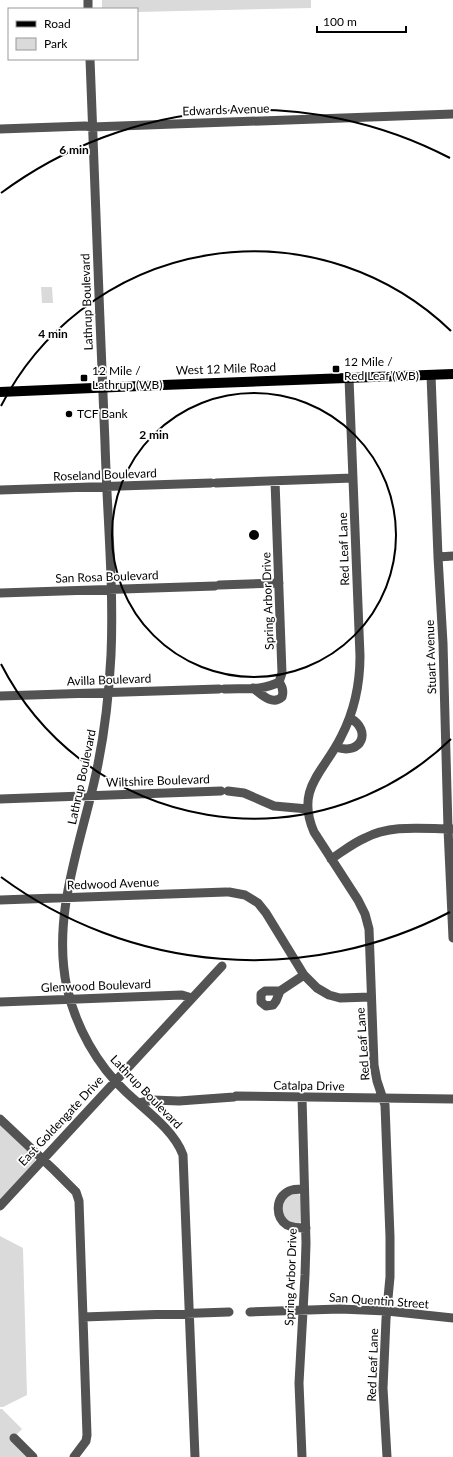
<svg xmlns="http://www.w3.org/2000/svg" width="453" height="1457" font-family="Lato,sans-serif">
	<style>
		.green { fill: #dadada }
		.lines { fill: none; stroke-linecap: round; stroke-linejoin: round }
		.minor { stroke: #535353; stroke-width: 9 }
		.major { stroke: #000; stroke-width: 10 }
		.ring { fill: none; stroke: #000; stroke-width: 2 }
		.poi-dot { fill: #000; stroke: #fff; stroke-width: 1.5 }
		.labels { text-anchor: middle; stroke-width: 3.5; stroke-linejoin: round; paint-order: stroke }
		.street-label { font-size: 12px; fill: #000; stroke: #fff }
		.poi-label { font-size: 12px; fill: #000; stroke: #fff; text-anchor: start }
		.centre { fill: #000; stroke: #fff; stroke-width: 2 }
		.ring-label { font-size: 12px; text-anchor: middle; font-weight: bold; fill: #000; stroke: #fff; stroke-width: 3.5; stroke-linejoin: round; paint-order: stroke }
	</style>
	<rect width="100%" height="100%" fill="#fff"/>
	<path class="green" d="M102,0H311V8L137,12V9H102Z
		M41,287H52L53,303H42Z
		M0,1123L35,1157V1162L0,1201Z
		M297,1193L301,1196L302,1220L301,1222L297,1224L285,1219C280,1206 281,1197 297,1193Z
		M0,1236L23,1248L27,1395L3,1407H0Z
		M0,1409H2L22,1429L12,1439L29,1457H0Z"/>
	<g class="lines">
		<path class="minor" d="M88,0V9
			M90,59C94,187 100,315 105,443C107,514 114,585 111,655C109,694 105,731 97,769C82,841 51,914 67,988C76,1027 97,1065 126,1092C145,1110 174,1130 183,1155L195,1457
			M0,129L85,126L92,127L453,114
			M431,375L438,557L443,643L448,829L453,938
			M349,378L360,656C360,684 354,712 341,737C324,772 295,788 314,832L358,900L365,914L369,929L374,1065L377,1081L385,1105L390,1237V1277L386,1319L383,1388L387,1457
			M275,481L282,673L279,682
			M216,483L353,478
			M0,490L211,483
			M438,557L453,556
			M219,585L279,583
			M0,593L215,586
			M253,688C261,694 272,706 282,697C284,691 282,686 279,682
			M224,689C242,688 263,691 279,682
			M0,696L219,689
			M336,747C362,756 372,730 350,718
			M228,791L244,793L274,806L308,809
			M0,799L221,791
			M331,859C342,852 353,843 365,838C392,824 423,829 453,829
			M229,892L245,895L258,903L266,913L304,975L317,988L329,995L340,998L371,997
			M0,900L226,892
			M280,991L276,1001L273,1005L266,1006L261,1002V994L265,991H280L304,975
			M0,1002L182,995L192,998
			M236,1096L453,1099
			M302,1097L306,1243L305,1275L299,1383L302,1457
			M139,1103L153,1100L179,1101L234,1097
			M0,1119L54,1170L76,1192L79,1201L87,1435L86,1441L74,1457
			M304,1189C299,1189 293,1189 289,1191C275,1198 275,1217 287,1225C293,1228 299,1228 306,1228
			M0,1206L222,966
			M250,1312L340,1309L387,1311L453,1318
			M83,1317L229,1312
			M14,1438L33,1457"/>
		<path class="major" d="M0,392L163,385L453,374"/>
	</g>
	<g class="ring">
		<circle cx="254" cy="535" r="142"/>
		<path d="M451 739A284 284 0 0 1 1 664M1 406A284 284 0 0 1 451 331"/>
		<path d="M450 912A425 425 0 0 1 1 877M1 193A425 425 0 0 1 450 158"/>
	</g>
	<g class="poi-dot">
		<rect x="332" y="365" width="8" height="8" rx="2"/>
		<rect x="80" y="374" width="8" height="8" rx="2"/>
		<circle cx="69" cy="414" r="4"/>
	</g>
	<g class="labels">
		<g class="street-label">
			<text transform="translate(226 110) rotate(-2)" y="4">Edwards Avenue</text>
			<text transform="translate(87 302) rotate(-92)" y="4">Lathrup Boulevard</text>
			<text transform="translate(226 369) rotate(-2)" y="4">West 12 Mile Road</text>
			<text transform="translate(105 475) rotate(-2)" y="4">Roseland Boulevard</text>
			<text transform="translate(344 549) rotate(-92)" y="4">Red Leaf Lane</text>
			<text transform="translate(107 577) rotate(-2)" y="4">San Rosa Boulevard</text>
			<text transform="translate(268 601) rotate(-92)" y="4">Spring Arbor Drive</text>
			<text transform="translate(431 657) rotate(-92)" y="4">Stuart Avenue</text>
			<text transform="translate(109 680) rotate(-2)" y="4">Avilla Boulevard</text>
			<text transform="translate(82 777) rotate(-78)" y="4">Lathrup Boulevard</text>
			<text transform="translate(158 781) rotate(-2)" y="4">Wiltshire Boulevard</text>
			<text transform="translate(113 884) rotate(-2)" y="4">Redwood Avenue</text>
			<text transform="translate(96 986) rotate(-2)" y="4">Glenwood Boulevard</text>
			<text transform="translate(363 1044) rotate(-94)" y="4">Red Leaf Lane</text>
			<text transform="translate(309 1086) rotate(1)" y="4">Catalpa Drive</text>
			<text transform="translate(146 1092) rotate(46)" y="4">Lathrup Boulevard</text>
			<text transform="translate(61 1121) rotate(-47)" y="4">East Goldengate Drive</text>
			<text transform="translate(291 1277) rotate(-88)" y="4">Spring Arbor Drive</text>
			<text transform="translate(379 1301) rotate(4)" y="4">San Quentin Street</text>
			<text transform="translate(373 1365) rotate(-88)" y="4">Red Leaf Lane</text>
		</g>
		<g class="poi-label">
			<text x="344" y="366">12 Mile /<tspan x="344" dy="14">Red Leaf (WB)</tspan></text>
			<text x="92" y="375">12 Mile /<tspan x="92" dy="14">Lathrup (WB)</tspan></text>
			<text x="77" y="418">TCF Bank</text>
		</g>
	</g>
	<circle cx="254" cy="535" r="6" class="centre"/>
	<g class="ring-label">
		<text x="74" y="154">6 min</text>
		<text x="53" y="338">4 min</text>
		<text x="154" y="439">2 min</text>
	</g>
	<rect x="8" y="8" width="130" height="52" fill="#ffffff" stroke="#999999"/>
	<rect x="16" y="21" width="20" height="6" fill="#000000" stroke="#999999"/>
	<text x="44" y="28" font-size="12" fill="#000000">Road</text>
	<rect x="16" y="38" width="20" height="12" fill="#dadada" stroke="#999999"/>
	<text x="44" y="48" font-size="12" fill="#000000">Park</text>
	<path d="M317 26v6h89v-6" fill="none" stroke="#000000" stroke-width="2"/>
	<text x="323" y="26" font-size="12" fill="#000000" stroke="#ffffff" stroke-width="3" paint-order="stroke">100 m</text>
</svg>
